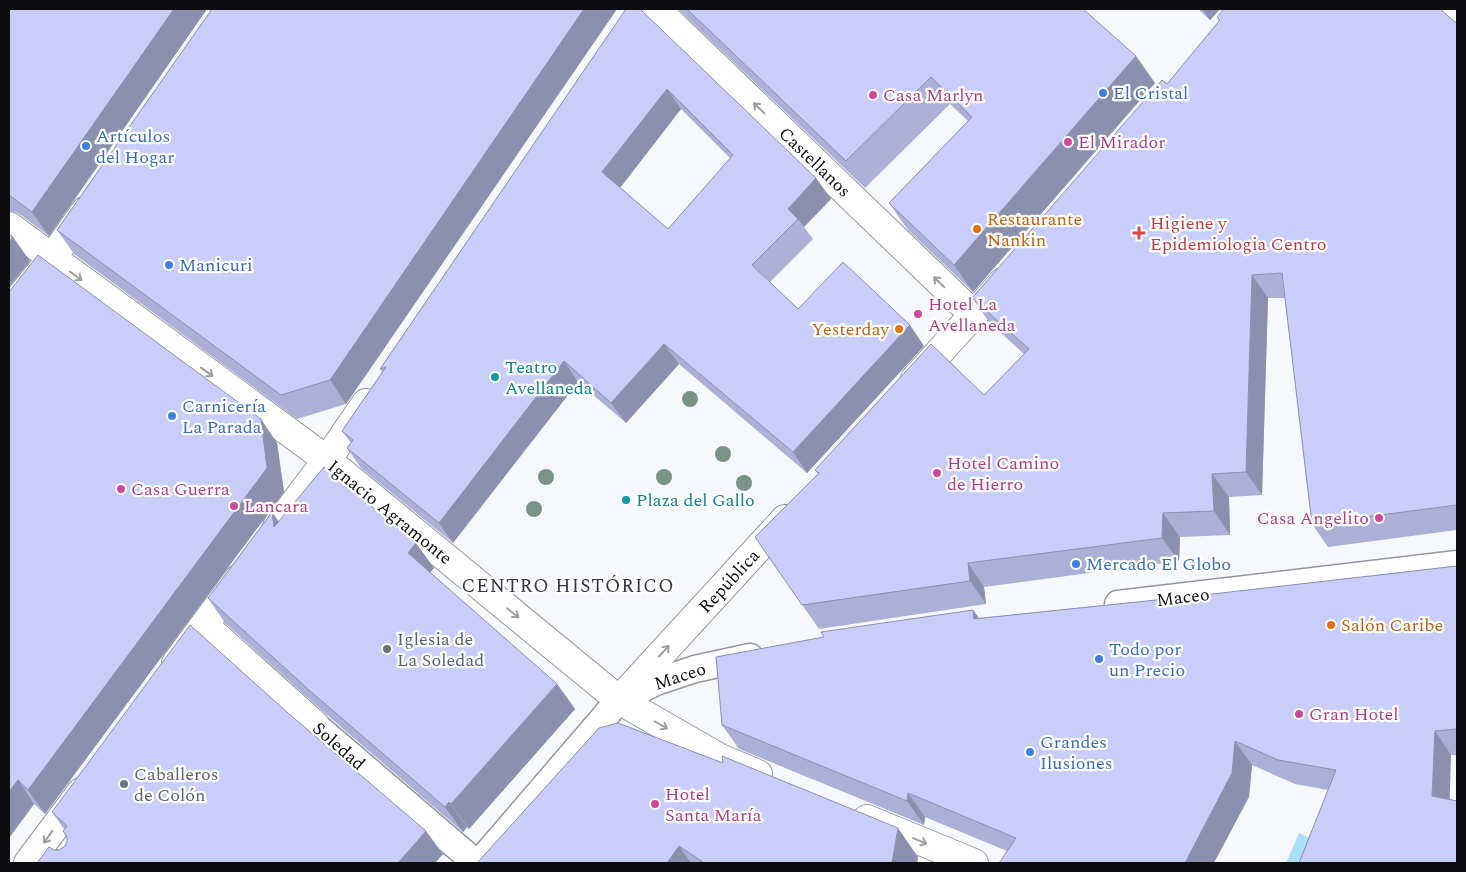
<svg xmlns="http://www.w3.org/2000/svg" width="1466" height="872" font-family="Spectral,serif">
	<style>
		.water { fill: #abdef7 }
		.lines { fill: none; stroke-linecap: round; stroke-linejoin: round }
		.pedestrian-casing { stroke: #95969f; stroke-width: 29 }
		.minor-casing { stroke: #95969f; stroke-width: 30 }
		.tertiary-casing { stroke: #95969f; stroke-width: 30 }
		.secondary-casing { stroke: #95969f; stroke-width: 30 }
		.primary-casing { stroke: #95969f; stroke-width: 30 }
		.pedestrian { stroke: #fff; stroke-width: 26 }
		.minor { stroke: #fff; stroke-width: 28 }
		.tertiary { stroke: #fff; stroke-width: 28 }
		.secondary { stroke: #fff; stroke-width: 28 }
		.primary { stroke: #fff; stroke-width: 28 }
		.tree { fill: #799385 }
		.wall { fill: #acb0d7; fill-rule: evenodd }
		.shaded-wall { fill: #8c90af }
		.building { fill: #c8cdfa; stroke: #8c90af; fill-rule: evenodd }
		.oneway { stroke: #9e9e9f }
		.shop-dot { fill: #3f7fe0; stroke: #fff; stroke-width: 2 }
		.hotel-dot { fill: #d1479c; stroke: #fff; stroke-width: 2 }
		.food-dot { fill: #e8710a; stroke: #fff; stroke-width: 2 }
		.health-dot { fill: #e0444e; stroke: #fff; stroke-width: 2 }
		.culture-dot { fill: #0f9aa8; stroke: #fff; stroke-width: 2 }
		.worship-dot { fill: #6b7280; stroke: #fff; stroke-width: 2 }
		.labels { text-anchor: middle; stroke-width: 4.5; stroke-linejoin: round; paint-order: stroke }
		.shop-label { font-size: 18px; fill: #366cbe; stroke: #fff; text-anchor: start }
		.hotel-label { font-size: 18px; fill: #b23c85; stroke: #fff; text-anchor: start }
		.street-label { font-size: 18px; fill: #0d0d10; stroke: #fff }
		.food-label { font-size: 18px; fill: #c56008; stroke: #fff; text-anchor: start }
		.health-label { font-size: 18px; fill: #be3a42; stroke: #fff; text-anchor: start }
		.culture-label { font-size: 18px; fill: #0d838f; stroke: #fff; text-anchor: start }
		.worship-label { font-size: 18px; fill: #5b616d; stroke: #fff; text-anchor: start }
		.neighbourhood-label { font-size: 19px; letter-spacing: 1px; fill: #35363d; stroke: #fff }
	</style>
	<rect width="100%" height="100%" fill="#f7f8fe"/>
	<path class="water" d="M1299,833L1324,844L1316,863H1286Z"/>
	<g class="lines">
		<defs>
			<path id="pedestrian" d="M1118,604L1457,564
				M315,725L476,863
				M479,863L619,700L656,682L695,669L750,657"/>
			<path id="minor" d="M656,9L974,315
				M9,311L52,258L85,211
				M204,625L315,725"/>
			<path id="tertiary" d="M915,379L1003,282
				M619,700L785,519"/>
			<path id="secondary" d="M9,226L327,460L619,700L720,758L758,774
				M867,819L974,863"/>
			<path id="primary" d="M277,526L327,460L366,403
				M176,663L238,579
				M28,863L81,792"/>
		</defs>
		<use href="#pedestrian" class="pedestrian-casing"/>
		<use href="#minor" class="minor-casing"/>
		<use href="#tertiary" class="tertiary-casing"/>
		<use href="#secondary" class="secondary-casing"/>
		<use href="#primary" class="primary-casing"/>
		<use href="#pedestrian" class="pedestrian"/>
		<use href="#minor" class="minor"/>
		<use href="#tertiary" class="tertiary"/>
		<use href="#secondary" class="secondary"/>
		<use href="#primary" class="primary"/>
	</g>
	<g class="tree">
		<circle cx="690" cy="399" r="8"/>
		<circle cx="723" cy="454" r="8"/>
		<circle cx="546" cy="477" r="8"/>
		<circle cx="664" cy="477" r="8"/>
		<circle cx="744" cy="483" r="8"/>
		<circle cx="534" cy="509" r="8"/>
	</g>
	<path class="wall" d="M9,9H207L49,236L18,213L11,211H9Z
		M212,9H617L346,404L297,419L74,254L57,230Z
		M626,9L816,178L831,199L804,227L813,239L770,282L798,309L924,346L807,473L679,364L626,423L578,382L453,543L361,468L347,448L351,443L342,431L382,372L380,369ZM681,109L730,158L668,229L620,188Z
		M678,9H1083L1155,83L973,292L908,230L889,203L968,121L950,104L865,188Z
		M1198,9H1220L1210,20Z
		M1217,17L1457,24V530L1328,547L1312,524L1285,298H1268L1262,495L1229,497L1230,535L1180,537L1179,561L984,587L986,604L819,629L755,537L818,474L815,470L984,395L1024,354L989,322L972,298L1167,84L1219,21Z
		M9,292L277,443L284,492L45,814L34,804L9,838Z
		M272,512L279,522L434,568L430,573L557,684L575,709L469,829L467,827L463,832L327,715L225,623L208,598Z
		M1457,566V755H1451L1328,790L1295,784L1252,765L1249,797L1007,851L925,817L924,825L739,749L722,725L824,637L973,610L979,618L1204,595Z
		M599,728L918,857L917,863H477Z
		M52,812L443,854L435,863H37L54,850H59L65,846L67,842V837L64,829Z"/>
	<path class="shaded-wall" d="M174,9H207L49,236L32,212Z
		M584,9H617L346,404L330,380Z
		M1202,9H1220L1210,20Z
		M1136,56L1155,83L973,292L954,265Z
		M667,89L681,109L616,193L602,172Z
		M816,178L831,199L804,227L798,219L788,209Z
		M13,237L30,261L9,287V242Z
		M1252,275L1268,298L1262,495L1246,472Z
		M910,325L924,346L807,473L793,452Z
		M664,344L679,364L626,423L611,403Z
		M564,361L578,382L453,543L439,523Z
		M261,419L277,443L284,492L45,814L28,790Z
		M1212,474L1229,497L1230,535L1214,511Z
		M272,512L289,537L274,527Z
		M1163,513L1180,537L1179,561L1162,538Z
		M416,543L434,568L425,579L408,553Z
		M968,563L984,587L986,604L970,581Z
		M973,610L990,634L974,619Z
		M557,684L575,709L469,829L451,804Z
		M1435,731L1451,755L1449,820L1432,796Z
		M1235,741L1252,765L1249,797L1214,863H1185Z
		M18,780L34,804L9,838V792Z
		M908,793L925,817L924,825L907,801Z
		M449,802L467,827L463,832L445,807Z
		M898,828L918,857L917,863H892Z
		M426,831L443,854L435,863H398Z
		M679,846L691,863H667Z"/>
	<path class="building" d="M9,9H174L32,212L9,195Z
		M212,9H584L330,380L281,395L57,230Z
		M626,9H640L816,178L788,209L798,219L752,265L798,309L843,262L910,325L793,452L664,344L611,403L564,361L439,523L347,448L353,440L342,431L386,367L380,369ZM667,89L733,155L668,229L602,172Z
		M687,9H1083L1136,56L954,265L889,203L972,117L931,77L846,161Z
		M1224,9H1440L1457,24V505L1312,524L1282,273L1252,275L1246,472L1212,474L1214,511L1163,513L1162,538L968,563L970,581L802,605L755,537L819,473L815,470L931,344L984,395L1029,349L972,298L1162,80L1167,84L1220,20L1217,17Z
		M9,234L13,237L9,242Z
		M38,255L261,419L267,468L28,790L18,780L9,792V292Z
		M324,467L416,543L408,553L557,684L451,804L449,802L445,807L309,690L208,598L272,512L274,527Z
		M1457,566V729L1435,731L1432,796L1457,801V863H1299L1336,770L1278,760L1235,741L1232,773L1185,863H999L1016,838L908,793L907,801L722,725L716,657L824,637L821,632L973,610L974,619L1204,595Z
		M190,625L288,713L426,831L398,863H37L49,847L54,850H59L65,846L67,842V837L63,831L67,826L52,812Z
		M618,723L723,763L722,756L898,828L892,863H704L679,846L667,863H477L599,728Z"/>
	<defs><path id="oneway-shaft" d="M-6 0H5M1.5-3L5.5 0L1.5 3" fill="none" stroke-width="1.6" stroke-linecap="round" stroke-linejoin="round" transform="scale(1.25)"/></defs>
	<g class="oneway">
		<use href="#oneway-shaft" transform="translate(759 108) rotate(-136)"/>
		<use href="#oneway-shaft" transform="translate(76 276) rotate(36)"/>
		<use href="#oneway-shaft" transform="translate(939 282) rotate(-136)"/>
		<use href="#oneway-shaft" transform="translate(207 372) rotate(36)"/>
		<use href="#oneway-shaft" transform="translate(513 613) rotate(39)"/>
		<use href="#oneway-shaft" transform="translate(664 651) rotate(-47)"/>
		<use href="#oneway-shaft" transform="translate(661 725) rotate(30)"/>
		<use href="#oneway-shaft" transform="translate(48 837) rotate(126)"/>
		<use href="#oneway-shaft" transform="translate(920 841) rotate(23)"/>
	</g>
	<g class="shop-dot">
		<circle cx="1103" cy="93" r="5"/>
		<circle cx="86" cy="146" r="5"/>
		<circle cx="169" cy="265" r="5"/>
		<circle cx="172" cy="416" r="5"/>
		<circle cx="1076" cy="564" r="5"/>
		<circle cx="1099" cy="659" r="5"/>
		<circle cx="1030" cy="752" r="5"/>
	</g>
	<g class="hotel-dot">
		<circle cx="873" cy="95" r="5"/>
		<circle cx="1068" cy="142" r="5"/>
		<circle cx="918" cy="314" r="5"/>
		<circle cx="937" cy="473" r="5"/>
		<circle cx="121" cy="489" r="5"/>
		<circle cx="234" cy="506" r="5"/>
		<circle cx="1379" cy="518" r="5"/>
		<circle cx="1299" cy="714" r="5"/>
		<circle cx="655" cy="804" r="5"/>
	</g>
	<g class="food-dot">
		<circle cx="977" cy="229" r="5"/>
		<circle cx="899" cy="329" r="5"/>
		<circle cx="1331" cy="625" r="5"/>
	</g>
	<path class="health-dot" d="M1136.5 225.5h5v5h5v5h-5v5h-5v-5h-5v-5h5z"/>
	<g class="culture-dot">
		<circle cx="495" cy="377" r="5"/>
		<circle cx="626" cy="500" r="5"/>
	</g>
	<g class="worship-dot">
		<circle cx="387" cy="649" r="5"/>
		<circle cx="124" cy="784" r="5"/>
	</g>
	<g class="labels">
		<g class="shop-label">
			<text x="1113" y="99">El Cristal</text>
			<text x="96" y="142">Artículos<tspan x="96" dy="21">del Hogar</tspan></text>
			<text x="179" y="271">Manicuri</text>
			<text x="182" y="412">Carnicería<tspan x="182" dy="21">La Parada</tspan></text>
			<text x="1086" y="570">Mercado El Globo</text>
			<text x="1109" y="655">Todo por<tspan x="1109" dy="21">un Precio</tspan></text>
			<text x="1040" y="748">Grandes<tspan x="1040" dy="21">Ilusiones</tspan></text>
		</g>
		<g class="hotel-label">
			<text x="883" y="101">Casa Marlyn</text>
			<text x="1078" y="148">El Mirador</text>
			<text x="928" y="310">Hotel La<tspan x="928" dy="21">Avellaneda</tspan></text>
			<text x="947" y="469">Hotel Camino<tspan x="947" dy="21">de Hierro</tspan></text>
			<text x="131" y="495">Casa Guerra</text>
			<text x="244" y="512">Lancara</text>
			<text x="1369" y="524" text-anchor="end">Casa Angelito</text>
			<text x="1309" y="720">Gran Hotel</text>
			<text x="665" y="800">Hotel<tspan x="665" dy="21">Santa María</tspan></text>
		</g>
		<g class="street-label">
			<text transform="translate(815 162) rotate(44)" y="6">Castellanos</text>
			<text transform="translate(390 512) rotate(39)" y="6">Ignacio Agramonte</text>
			<text transform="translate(729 581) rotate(-47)" y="6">República</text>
			<text transform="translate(1183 597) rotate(-7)" y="6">Maceo</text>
			<text transform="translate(680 676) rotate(-18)" y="6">Maceo</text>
			<text transform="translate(339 746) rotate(41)" y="6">Soledad</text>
		</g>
		<g class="food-label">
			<text x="987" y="225">Restaurante<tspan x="987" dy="21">Nankin</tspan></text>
			<text x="889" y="335" text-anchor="end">Yesterday</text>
			<text x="1341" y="631">Salón Caribe</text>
		</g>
		<g class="health-label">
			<text x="1150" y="229">Higiene y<tspan x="1150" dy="21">Epidemiologia Centro</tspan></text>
		</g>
		<g class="culture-label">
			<text x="505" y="373">Teatro<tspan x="505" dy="21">Avellaneda</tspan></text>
			<text x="636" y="506">Plaza del Gallo</text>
		</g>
		<g class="worship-label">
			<text x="397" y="645">Iglesia de<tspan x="397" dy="21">La Soledad</tspan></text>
			<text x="134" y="780">Caballeros<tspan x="134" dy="21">de Colón</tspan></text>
		</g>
		<g class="neighbourhood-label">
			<text x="568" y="592">CENTRO HISTÓRICO</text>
		</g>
	</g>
	<rect width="1466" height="872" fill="none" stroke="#0d0d10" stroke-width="20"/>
</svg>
